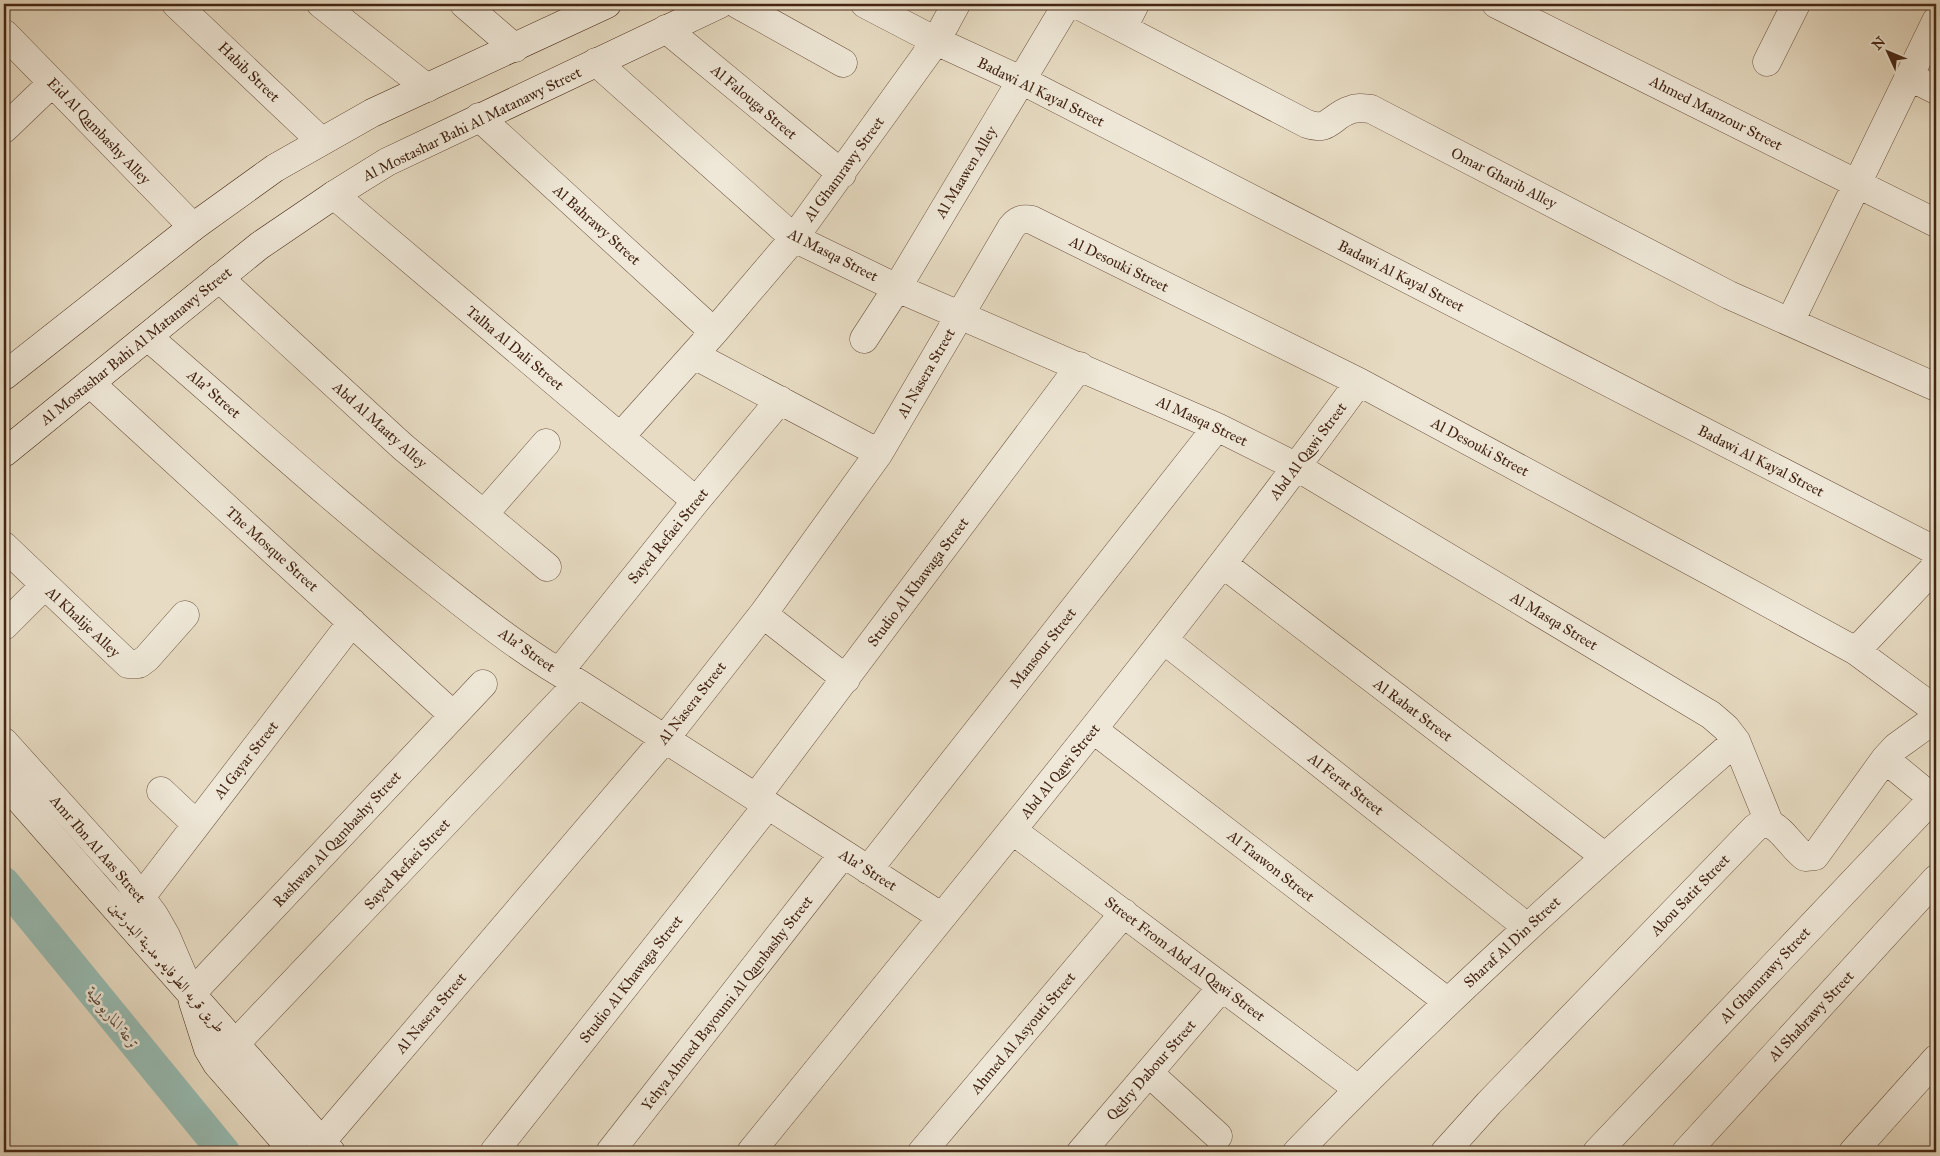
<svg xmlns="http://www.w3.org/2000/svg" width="1940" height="1156" font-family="'IM FELL Great Primer',Amiri,serif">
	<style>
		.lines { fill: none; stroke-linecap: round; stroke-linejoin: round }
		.canal { stroke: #97bcb3; stroke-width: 32 }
		.street-casing { stroke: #6d5340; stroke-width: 29 }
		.secondary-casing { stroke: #442514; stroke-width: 29 }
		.street { stroke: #efe8d8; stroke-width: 28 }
		.secondary { stroke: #efe8d8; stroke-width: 28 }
		.labels { text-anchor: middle; stroke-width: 5; stroke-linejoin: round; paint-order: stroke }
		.street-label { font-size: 15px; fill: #442514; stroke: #efe8d8 }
		.water-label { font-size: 16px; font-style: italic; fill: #594b3c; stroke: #efe8d8 }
	</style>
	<rect width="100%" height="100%" fill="#e7dcc3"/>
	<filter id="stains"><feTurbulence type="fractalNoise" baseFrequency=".004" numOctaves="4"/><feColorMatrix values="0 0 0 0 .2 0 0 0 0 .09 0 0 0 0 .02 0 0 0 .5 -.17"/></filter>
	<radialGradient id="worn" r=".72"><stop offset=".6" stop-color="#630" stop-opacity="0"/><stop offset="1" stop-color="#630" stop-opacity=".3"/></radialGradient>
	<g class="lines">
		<path class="canal" d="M4,883L224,1152"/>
		<defs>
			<path id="street" d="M176,4L321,141
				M321,4L427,88
				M464,4L515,48
				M737,4L843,63
				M865,4L936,41L1021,80L1936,551
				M1076,4L1307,124C1330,132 1331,116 1350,110C1357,107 1363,108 1371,109L1729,295L1936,387
				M1496,4L1936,223
				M1123,28L1135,4
				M666,29L842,174
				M5,34L193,227
				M596,62L794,238L897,288L1217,427L1297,467L1711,715L1726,728L1736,741L1769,822
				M1767,62L1796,4
				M1910,77L1936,90
				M479,117L714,332
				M4,129L52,83
				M334,195L696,501
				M219,278L403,447L547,567
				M1790,322L1936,21
				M148,337C241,417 333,501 430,578C477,615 525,654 578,683L942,917
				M864,339L897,288L1067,4
				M694,355L879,453
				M90,383L453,715
				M620,437L714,332L794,238L936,41L956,4
				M484,514L546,443
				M4,546L128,664H139L147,658L185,615
				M1223,564L1604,856
				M763,614L846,679
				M4,626L45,585
				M1164,640L1527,927
				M1856,651L1936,566
				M559,672L696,501L780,400
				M1094,730L1448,1002
				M4,742L126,877L154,915L166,936L191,994L483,684
				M1885,759L1936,801
				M161,791L196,824
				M756,797L1080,366
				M1012,830L1358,1089
				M868,870L1217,427
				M141,897L352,622
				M235,1044L578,683
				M1149,1073L1218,1136
				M322,1141L664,740L763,614L879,453L1011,228C1017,220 1022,218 1032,220L1359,382L1715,574L1856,651L1936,710
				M494,1152L768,805
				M610,1152L843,854
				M751,1152C957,898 1166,646 1359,382
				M922,1152L1124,913
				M1081,1152L1221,988
				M1297,1152C1436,1008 1585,873 1736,741
				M1445,1152L1489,1103L1755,828C1775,812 1788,845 1805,857L1815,856L1885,759L1896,747L1936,718
				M1597,1152L1933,798
				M1686,1152L1936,879
				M1853,1152L1936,1059"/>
			<path id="secondary" d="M4,376L193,227L275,168L372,113L607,4
				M4,453L259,246L334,195L387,162L720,4
				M4,782L331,1152
				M193,1002L208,1049L217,1064L294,1152"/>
		</defs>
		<use href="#street" class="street-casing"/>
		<use href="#secondary" class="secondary-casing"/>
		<use href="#street" class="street"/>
		<use href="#secondary" class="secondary"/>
	</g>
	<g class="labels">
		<g class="street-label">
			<text transform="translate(249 72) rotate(44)" y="5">Habib Street</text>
			<text transform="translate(1041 92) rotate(26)" y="5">Badawi Al Kayal Street</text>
			<text transform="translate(754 102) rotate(40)" y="5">Al Falouga Street</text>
			<text transform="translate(1716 113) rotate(27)" y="5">Ahmed Manzour Street</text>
			<text transform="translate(472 124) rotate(-26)" y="5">Al Mostashar Bahi Al Matanawy Street</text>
			<text transform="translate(99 131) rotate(46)" y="5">Eid Al Qambashy Alley</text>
			<text transform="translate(844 169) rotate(-54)" y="5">Al Ghamrawy Street</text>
			<text transform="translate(966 172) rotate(-59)" y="5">Al Maawen Alley</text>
			<text transform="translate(1504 178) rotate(27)" y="5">Omar Gharib Alley</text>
			<text transform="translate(597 225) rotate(42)" y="5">Al Bahrawy Street</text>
			<text transform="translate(833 255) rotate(27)" y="5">Al Masqa Street</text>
			<text transform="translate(1119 264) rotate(26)" y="5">Al Desouki Street</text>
			<text transform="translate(1401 276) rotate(27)" y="5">Badawi Al Kayal Street</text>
			<text transform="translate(136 346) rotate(-39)" y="5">Al Mostashar Bahi Al Matanawy Street</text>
			<text transform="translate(515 348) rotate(40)" y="5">Talha Al Dali Street</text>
			<text transform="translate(926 373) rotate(-60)" y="5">Al Nasera Street</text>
			<text transform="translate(214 394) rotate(41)" y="5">Ala' Street</text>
			<text transform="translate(1202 421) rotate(25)" y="5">Al Masqa Street</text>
			<text transform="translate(380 425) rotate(42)" y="5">Abd Al Maaty Alley</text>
			<text transform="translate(1480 447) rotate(28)" y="5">Al Desouki Street</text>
			<text transform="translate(1308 451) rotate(-53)" y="5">Abd Al Qawi Street</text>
			<text transform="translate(1761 461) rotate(27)" y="5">Badawi Al Kayal Street</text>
			<text transform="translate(668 536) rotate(-51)" y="5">Sayed Refaei Street</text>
			<text transform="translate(272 549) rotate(42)" y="5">The Mosque Street</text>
			<text transform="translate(918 582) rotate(-53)" y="5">Studio Al Khawaga Street</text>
			<text transform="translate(1554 621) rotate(31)" y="5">Al Masqa Street</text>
			<text transform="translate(83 622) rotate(43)" y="5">Al Khalije Alley</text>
			<text transform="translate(1043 648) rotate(-52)" y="5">Mansour Street</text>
			<text transform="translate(527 650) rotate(35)" y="5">Ala' Street</text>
			<text transform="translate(692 703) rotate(-52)" y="5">Al Nasera Street</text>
			<text transform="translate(1413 710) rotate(37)" y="5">Al Rabat Street</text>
			<text transform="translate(246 760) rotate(-52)" y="5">Al Gayar Street</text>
			<text transform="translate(1060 771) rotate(-51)" y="5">Abd Al Qawi Street</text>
			<text transform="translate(1346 784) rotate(38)" y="5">Al Ferat Street</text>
			<text transform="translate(337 839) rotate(-47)" y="5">Rashwan Al Qambashy Street</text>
			<text transform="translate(98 849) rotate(49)" y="5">Amr Ibn Al Aas Street</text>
			<text transform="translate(407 864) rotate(-47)" y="5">Sayed Refaei Street</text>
			<text transform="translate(1271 866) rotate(38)" y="5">Al Taawon Street</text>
			<text transform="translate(868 870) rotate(32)" y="5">Ala' Street</text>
			<text transform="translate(1690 895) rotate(-46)" y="5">Abou Satit Street</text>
			<text transform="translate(1512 942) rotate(-43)" y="5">Sharaf Al Din Street</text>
			<text transform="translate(1185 959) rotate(37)" y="5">Street From Abd Al Qawi Street</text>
			<text transform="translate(167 967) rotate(49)" y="5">طريق قريه الطرفايه, مدينة البدرشين</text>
			<text transform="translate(1765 975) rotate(-47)" y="5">Al Ghamrawy Street</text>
			<text transform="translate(631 979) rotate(-52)" y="5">Studio Al Khawaga Street</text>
			<text transform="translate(727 1003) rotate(-52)" y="5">Yehya Ahmed Bayoumi Al Qambashy Street</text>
			<text transform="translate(431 1013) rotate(-50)" y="5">Al Nasera Street</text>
			<text transform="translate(1811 1016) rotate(-47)" y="5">Al Shabrawy Street</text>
			<text transform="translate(1023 1033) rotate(-50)" y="5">Ahmed Al Asyouti Street</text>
			<text transform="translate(1151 1070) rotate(-49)" y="5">Qedry Dabour Street</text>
		</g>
		<g class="water-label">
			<text transform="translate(114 1018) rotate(51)" y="6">ترعة الماريوطية</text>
		</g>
	</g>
	<rect width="1940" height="1156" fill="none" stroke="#e7dcc3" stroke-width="20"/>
	<rect x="5" y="5" width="1930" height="1146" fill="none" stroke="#442514" stroke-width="2.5"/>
	<rect x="10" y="10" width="1920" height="1136" fill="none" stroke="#442514"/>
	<g transform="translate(1888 52) rotate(314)" stroke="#efe8d8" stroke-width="4" paint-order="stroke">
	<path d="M0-4L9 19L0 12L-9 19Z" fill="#442514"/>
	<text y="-8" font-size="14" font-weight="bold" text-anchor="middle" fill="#442514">N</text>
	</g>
	<rect width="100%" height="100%" filter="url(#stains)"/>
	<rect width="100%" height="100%" fill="url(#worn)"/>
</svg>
